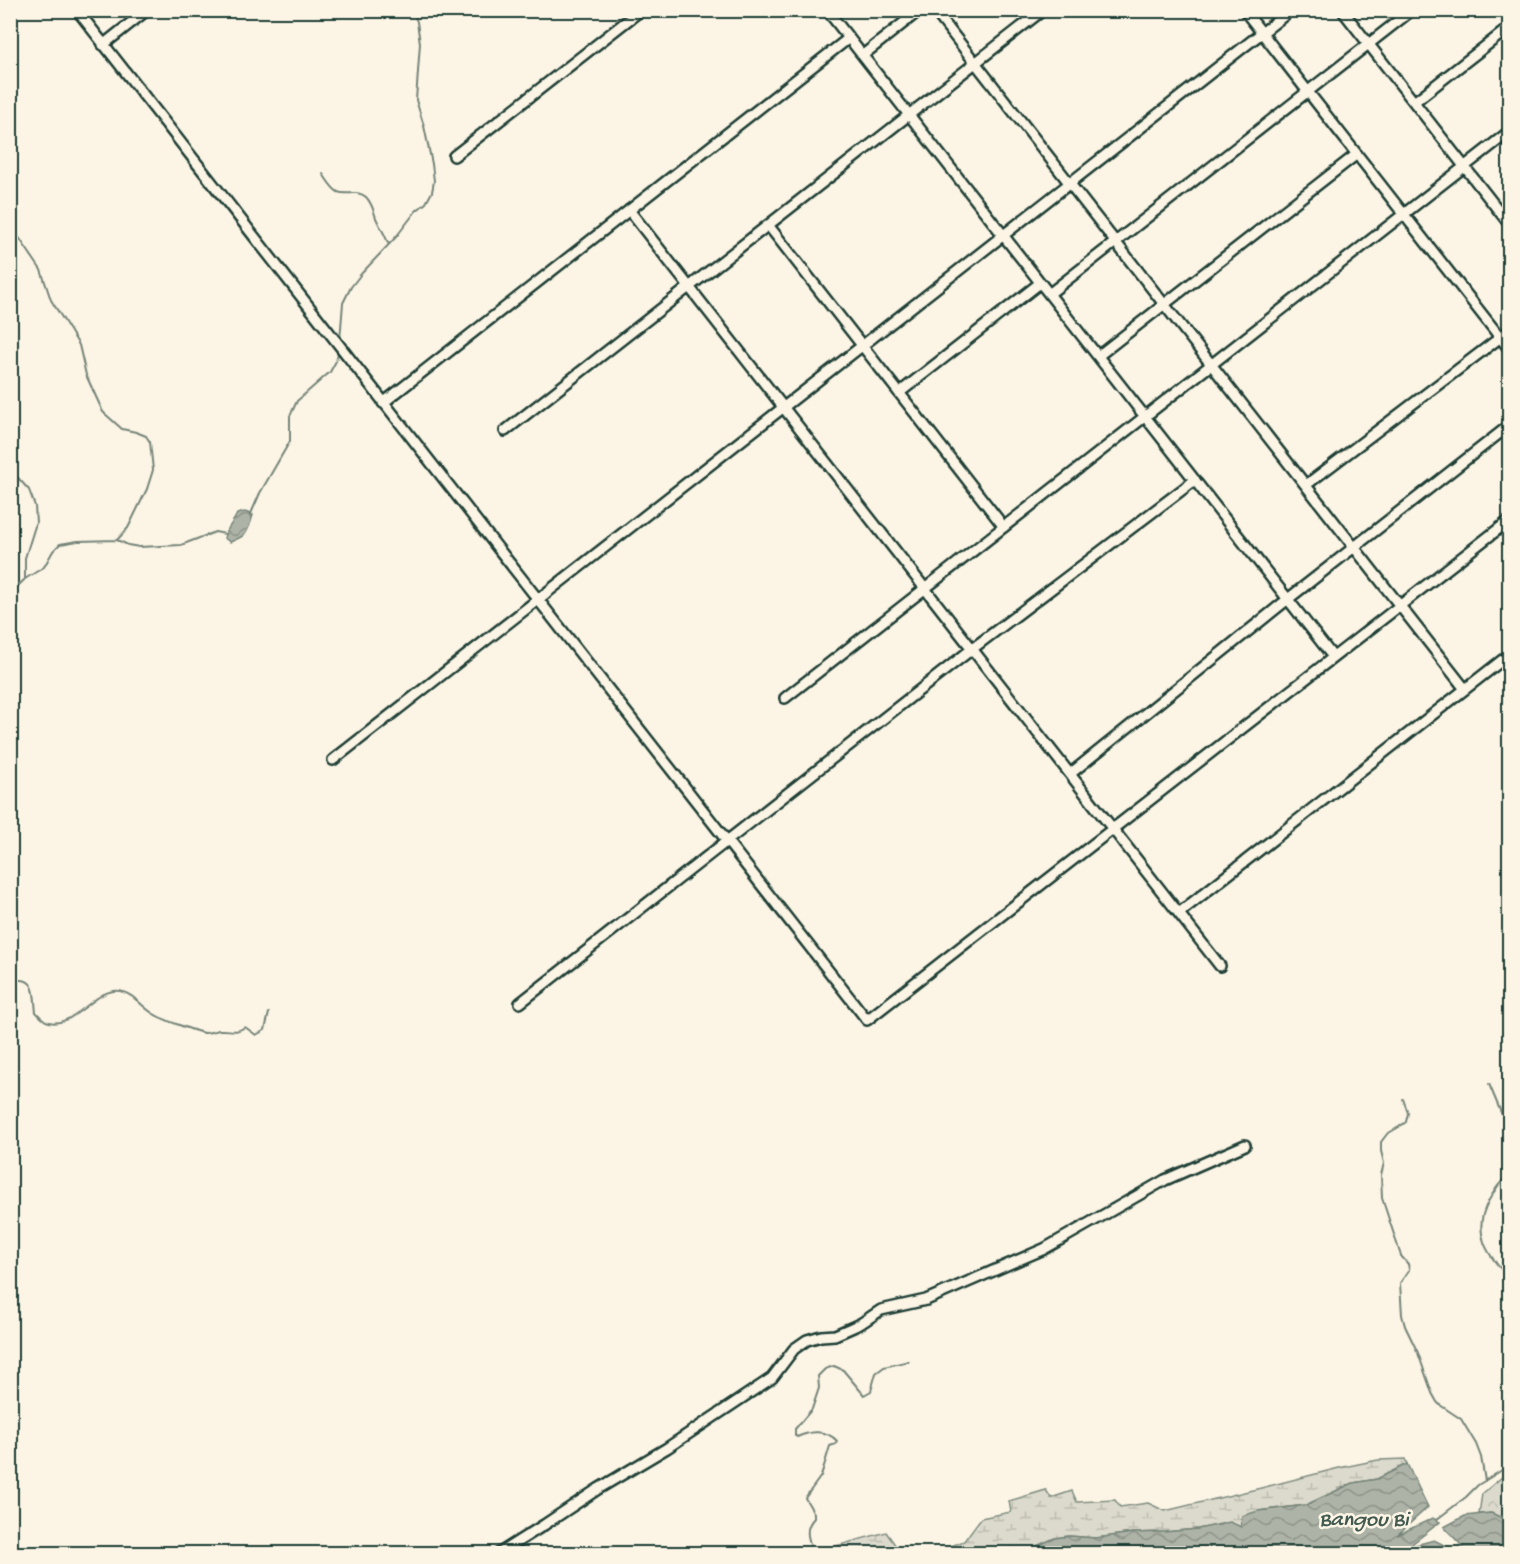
<svg xmlns="http://www.w3.org/2000/svg" width="1520" height="1564" font-family="'Gochi Hand',sans-serif">
	<style>
		.forest { fill: url(#forest-crowns); stroke: #7e8c80; stroke-width: 1.5 }
		.wetland { fill: url(#wetland-marsh); stroke: #7e8c80; stroke-width: 1.5 }
		.water { fill: url(#water-waves); stroke: #758479; stroke-width: 1.5 }
		.lines { fill: none; stroke-linecap: round; stroke-linejoin: round }
		.stream { stroke: #758479; stroke-width: 2 }
		.street-casing { stroke: #1f3d34; stroke-width: 14 }
		.street { stroke: #fcf5e5; stroke-width: 9 }
		.labels { text-anchor: middle; stroke-width: 5; stroke-linejoin: round; paint-order: stroke }
		.water-label { font-size: 22px; font-style: italic; fill: #435a51; stroke: #fcf5e5 }
	</style>
	<defs>
		<pattern id="forest-crowns" width="20" height="18" patternUnits="userSpaceOnUse" patternTransform="scale(1.5)"><rect width="20" height="18" fill="#dcdacc"/><path d="M2 6a3 3 0 1 1 6 0M12 15a3 3 0 1 1 6 0" fill="none" stroke="#bcbcb0"/></pattern>
		<pattern id="wetland-marsh" width="20" height="14" patternUnits="userSpaceOnUse" patternTransform="scale(1.5)"><rect width="20" height="14" fill="#dcdacc"/><path d="M1 5h8M5 5V1M11 12h8M15 12V8" fill="none" stroke="#bcbcb0"/></pattern>
		<pattern id="water-waves" width="16" height="10" patternUnits="userSpaceOnUse" patternTransform="scale(1.5)"><rect width="16" height="10" fill="#aeb3a7"/><path d="M0 5q4-4 8 0t8 0" fill="none" stroke="#8d9389"/></pattern>
	</defs>
	<rect width="100%" height="100%" fill="#fcf5e5"/>
	<filter id="ink" filterUnits="userSpaceOnUse"><feTurbulence type="fractalNoise" baseFrequency=".0167" numOctaves="2"/><feDisplacementMap in="SourceGraphic" scale="12" xChannelSelector="R" yChannelSelector="G"/><feConvolveMatrix kernelMatrix="1 2 1 2 8 2 1 2 1" color-interpolation-filters="sRGB"/></filter>
	<g filter="url(#ink)">
		<path class="forest" d="M1509,1471V1521L1491,1513L1479,1514L1482,1494Z"/>
		<path class="wetland" d="M1405,1459L1407,1464L1377,1479L1353,1483L1306,1505L1258,1511L1241,1527L1230,1523L1198,1529L1164,1532L1133,1533L1096,1538L1069,1536L1055,1538L1021,1553L940,1554L941,1550L964,1541L981,1518L1011,1512L1009,1501L1046,1490L1051,1498L1072,1491L1077,1502L1115,1500L1120,1507L1148,1503L1165,1511L1261,1488L1339,1468L1378,1460Z
			M886,1532L901,1553H837L836,1546Z"/>
		<path class="water" d="M245,512L253,515C248,532 247,536 230,542L224,538C226,529 233,523 237,514Z
			M1407,1464L1428,1507L1397,1535L1433,1518L1440,1522L1408,1547L1434,1540L1456,1551L1463,1547L1444,1527L1465,1516L1491,1513L1509,1521V1553H1021L1055,1538L1069,1536L1096,1538L1133,1533L1164,1532L1198,1529L1230,1522L1241,1527L1242,1516L1258,1511L1306,1505L1353,1483L1377,1479Z"/>
		<g class="lines">
			<path class="stream" d="M323,174C327,180 332,189 338,192C347,196 357,189 366,197C371,202 374,211 376,218C380,227 385,234 388,243
				M10,227L18,236L41,270L51,300L79,345L86,375L103,412L122,429L136,432L146,436L150,442L153,470L147,489L128,528L117,540
				M340,340L343,303L351,287L361,274L396,237L416,211L426,203L432,192L434,181L432,164L424,126L416,100L420,43L417,22L413,10
				M10,469L29,490L35,506L36,523L25,558V579
				M250,516L260,493L290,441V416L297,401L330,372L336,361L339,349
				M10,597L14,590L25,579L44,567L53,551L60,544L78,541L117,540L128,545L139,547L181,545L215,532L225,534
				M10,982C14,982 17,981 20,980C37,979 34,1000 36,1012C39,1015 42,1019 46,1021C72,1032 96,986 120,991C134,994 142,1007 154,1014C159,1018 199,1033 205,1033C210,1033 214,1031 219,1030C230,1029 235,1034 245,1027L256,1035L265,1030L269,1013
				M1489,1084L1505,1122L1510,1128
				M1403,1099L1408,1113L1406,1122L1399,1127L1387,1134L1381,1142V1151L1384,1163L1381,1175L1382,1198L1401,1256L1408,1264L1409,1270L1400,1283L1402,1315L1405,1326L1418,1353L1432,1393L1437,1402L1440,1405L1461,1419L1476,1444L1481,1457L1485,1481
				M1510,1174C1500,1181 1495,1190 1489,1200C1471,1232 1487,1255 1510,1279
				M1436,1520L1466,1497L1478,1485L1510,1465
				M813,1554C809,1539 803,1530 814,1518V1513L805,1498L821,1476L830,1446L836,1444L837,1441C826,1429 810,1431 797,1437L795,1435V1429L812,1409L819,1388L818,1376L825,1369L834,1366L843,1370L864,1395L871,1391L876,1373L884,1367L909,1361"/>
			<defs>
				<path id="street" d="M77,10L867,1020L1510,520
					M827,10L1333,657
					M934,10L1465,689
					M1244,10L1510,350
					M1342,10L1510,225
					M103,45L147,10
					M863,55L920,10
					M1414,102L1510,27
					M454,156L641,10
					M629,210L1220,966
					M768,225L1004,527
					M1049,294L1412,10
					M1098,356L1357,154
					M899,393L1040,283
					M383,403L849,38
					M505,431L1043,10
					M1306,485L1510,330
					M785,698L1510,131
					M333,760L1291,10
					M1070,774L1288,599L1510,425
					M1179,913L1510,654
					M520,1003L972,649L1195,480
					M498,1554L544,1525L598,1489L667,1448L772,1378L794,1349L807,1340L821,1336L835,1335L860,1324L881,1310L926,1300L1044,1249L1165,1180L1245,1145"/>
			</defs>
			<use href="#street" class="street-casing"/>
			<use href="#street" class="street"/>
		</g>
	</g>
	<g class="labels">
		<g class="water-label">
			<text x="1364" y="1525">Bangou Bi</text>
		</g>
	</g>
	<rect width="1520" height="1564" fill="none" stroke="#fcf5e5" stroke-width="36"/>
	<rect x="18" y="18" width="1484" height="1528" fill="none" stroke="#1f3d34" stroke-width="2" filter="url(#ink)"/>
</svg>
